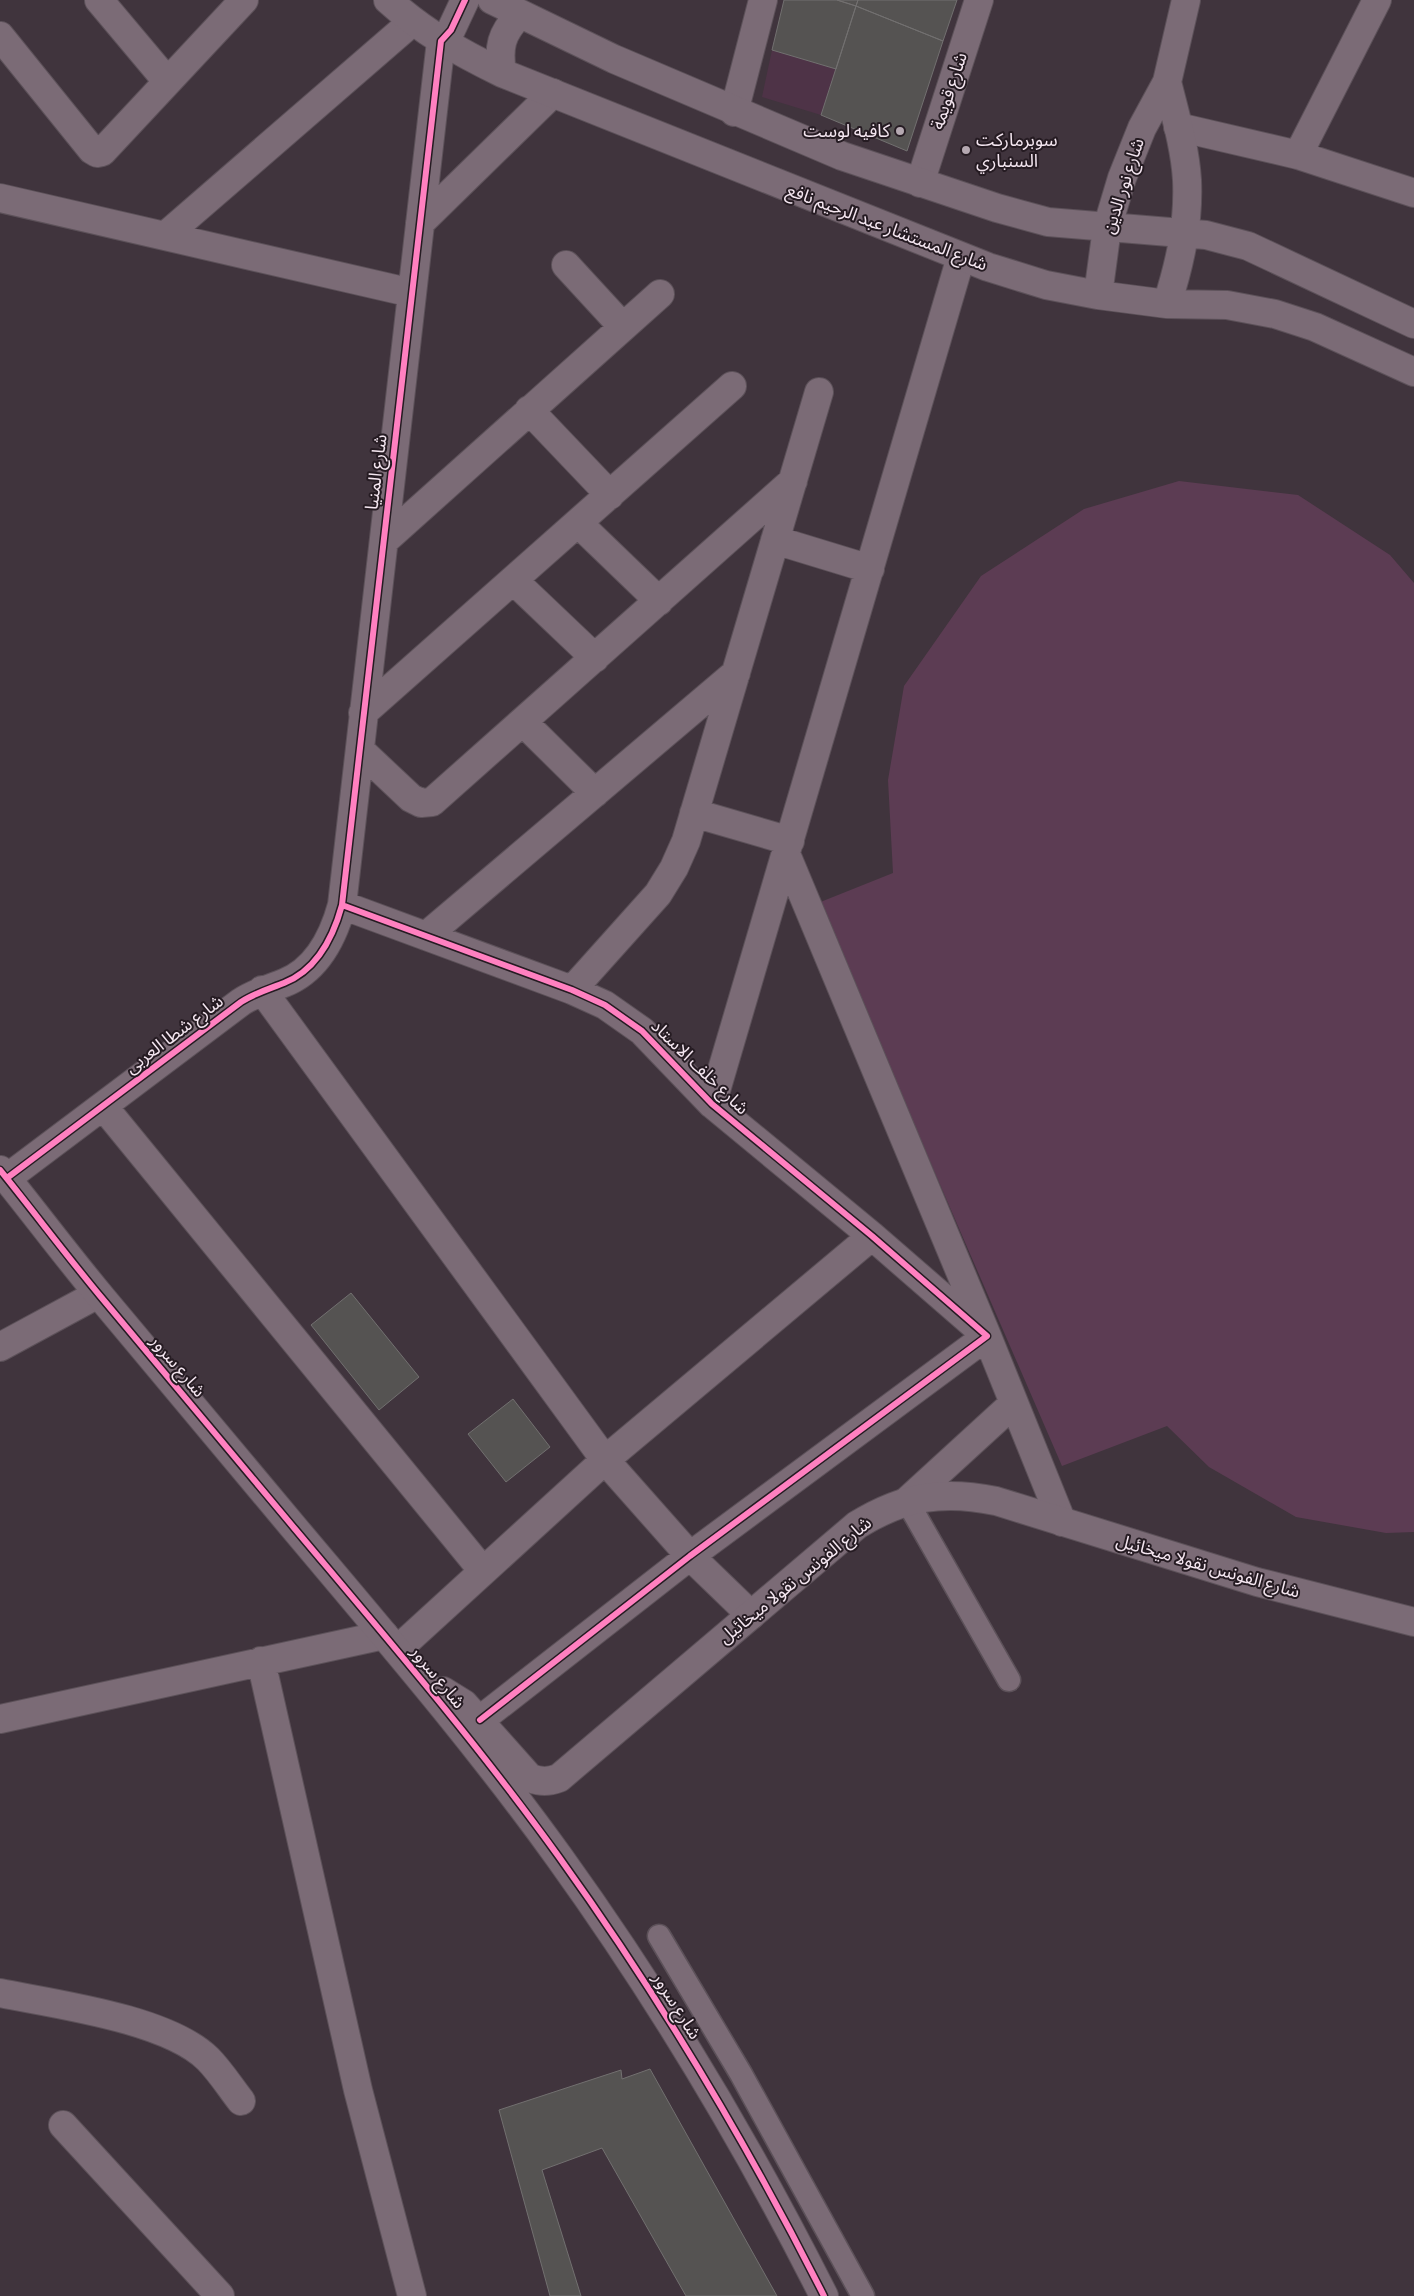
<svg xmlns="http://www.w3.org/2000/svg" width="1414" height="2296" font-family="Literata,'Noto Sans Arabic',serif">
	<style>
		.built { fill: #4e3347 }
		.green { fill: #5c3c53 }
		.building { fill: #555352; stroke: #727070 }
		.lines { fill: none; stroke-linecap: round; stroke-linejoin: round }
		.service-casing { stroke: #5c5159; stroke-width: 25 }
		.minor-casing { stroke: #5c5159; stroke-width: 30 }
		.tertiary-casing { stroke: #5c5159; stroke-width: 30 }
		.service { stroke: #7b6b76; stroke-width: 22 }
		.minor { stroke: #7b6b76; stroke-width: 28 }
		.tertiary { stroke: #7b6b76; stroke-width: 28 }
		.cycleway-casing { stroke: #251b22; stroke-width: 9 }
		.cycleway { stroke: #ff80c0; stroke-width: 6 }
		.poi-dot { fill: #b5a8b1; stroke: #251b22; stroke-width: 2 }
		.labels { text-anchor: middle; stroke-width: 4; stroke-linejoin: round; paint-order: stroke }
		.street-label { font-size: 18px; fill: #f4e6f0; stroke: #251b22 }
		.poi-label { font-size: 18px; fill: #f4e6f0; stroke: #251b22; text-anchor: end }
	</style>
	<rect width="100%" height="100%" fill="#40343d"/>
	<path class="built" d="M772,50L836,69L821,115L762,97Z"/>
	<path class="green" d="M1179,481L1298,495L1390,555L1414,583V1532L1386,1533L1296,1517L1209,1467L1167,1426L1062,1466L818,903L893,873L888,780L904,686L981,576L1084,509Z"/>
	<path class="building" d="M784,0H837L856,6L836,69L772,50Z
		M837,0H858L856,6Z
		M858,0H957L943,41L856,6Z
		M856,6L943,41L907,151L821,115Z
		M351,1293L419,1377L379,1410L311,1325Z
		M513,1399L550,1447L506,1482L468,1434Z
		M650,2069L777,2296H686L602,2148L542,2170L581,2296H550L499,2110L621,2070L622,2079Z"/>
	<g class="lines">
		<defs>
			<path id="service" d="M907,1501L1009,1680
				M659,1936L741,2074L863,2296"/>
			<path id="minor" d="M99,0L167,81
				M0,36L92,150L97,153L102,152L244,0
				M734,112L763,0
				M1178,127L1298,155L1414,193
				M1298,155L1377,0
				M920,183L979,0
				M0,198L412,293
				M420,223L553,93
				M165,236L412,22
				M566,265L623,327
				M529,410L610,495
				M578,523L659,601
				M775,540L870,569
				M384,541L660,294
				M513,580L595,658
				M363,713L732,386
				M523,722L595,793
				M360,750L411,798L421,803L432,802L793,481
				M694,813L790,841
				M786,854L987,1336L1062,1522
				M342,905L572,990L605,1005L642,1031L712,1104L872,1236L987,1336L690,1556L480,1720
				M426,936L736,673
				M262,990L605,1460L690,1556L751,1615
				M572,990L658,894L674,868L686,841L819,392
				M712,1104L961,257
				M103,1106L483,1571
				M7,1178L241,1002C255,993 269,989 284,983C317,970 333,938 342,905L441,41
				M0,1347L98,1294
				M907,1501L1014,1403
				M397,1650L605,1460L872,1236
				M261,1661L358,2090L412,2296
				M0,1719L384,1635
				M0,1993C55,2004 168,2019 208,2059C220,2071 230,2087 241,2101
				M63,2125L220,2296"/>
			<path id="tertiary" d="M388,0C423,32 459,52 502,73L988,267L1046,285L1098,295L1167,304L1227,305L1275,314L1315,327L1414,372
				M492,0L614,59L842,156L997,208L1048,222L1206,235L1248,246L1414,324
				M441,41L451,30L465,0
				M502,73C498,47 501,34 519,15
				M1098,295L1107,228L1122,178L1142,128L1167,82L1186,0
				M1167,304C1180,263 1189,223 1187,180C1185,147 1175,114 1167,82
				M0,1170C34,1212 66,1255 101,1297C165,1374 230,1451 295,1529C385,1636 477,1743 559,1857C659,1996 747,2143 824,2296
				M443,1691L464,1704L530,1778C541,1782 548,1782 559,1778L857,1525C904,1496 943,1490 996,1501L1257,1582L1414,1622"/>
		</defs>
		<use href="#service" class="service-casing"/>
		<use href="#minor" class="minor-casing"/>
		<use href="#tertiary" class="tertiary-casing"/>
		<use href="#service" class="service"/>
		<use href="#minor" class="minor"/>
		<use href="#tertiary" class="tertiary"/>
		<defs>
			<path id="cycleway" d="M342,905L572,990L605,1005L642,1031L712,1104L872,1236L987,1336L690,1556L480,1720
				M0,1170C34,1212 66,1255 101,1297C165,1374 230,1451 295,1529C385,1636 477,1743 559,1857C659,1996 747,2143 824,2296
				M7,1178L241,1002C255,993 269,989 284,983C317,970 333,938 342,905L441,41L451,30L465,0"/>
		</defs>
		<use href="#cycleway" class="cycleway-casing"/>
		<use href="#cycleway" class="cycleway"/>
	</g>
	<g class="poi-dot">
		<circle cx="900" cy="131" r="5"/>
		<circle cx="966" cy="150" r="5"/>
	</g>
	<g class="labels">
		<g class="street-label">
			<text transform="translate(949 91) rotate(-72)" y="6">شارع قويمة</text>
			<text transform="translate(1123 186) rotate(-72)" y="6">شارع نور الدين</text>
			<text transform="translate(887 227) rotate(21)" y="6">شارع المستشار عبد الرحيم نافع</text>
			<text transform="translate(376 472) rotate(-83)" y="6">شارع المنيا</text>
			<text transform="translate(174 1034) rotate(-37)" y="6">شارع شطا العربى</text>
			<text transform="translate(700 1067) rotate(44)" y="6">شارع خلف الاستاد</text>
			<text transform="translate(178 1366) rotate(50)" y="6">شارع سرور</text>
			<text transform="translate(1208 1566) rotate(16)" y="6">شارع الفونس نقولا ميخائيل</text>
			<text transform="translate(795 1580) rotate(-39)" y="6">شارع الفونس نقولا ميخائيل</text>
			<text transform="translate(438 1677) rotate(51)" y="6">شارع سرور</text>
			<text transform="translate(677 2006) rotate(58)" y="6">شارع سرور</text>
		</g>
		<g class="poi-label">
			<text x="890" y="137">كافيه لوست</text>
			<text x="976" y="146" text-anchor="start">سوبرماركت<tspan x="976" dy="21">السنباري</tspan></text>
		</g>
	</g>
</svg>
